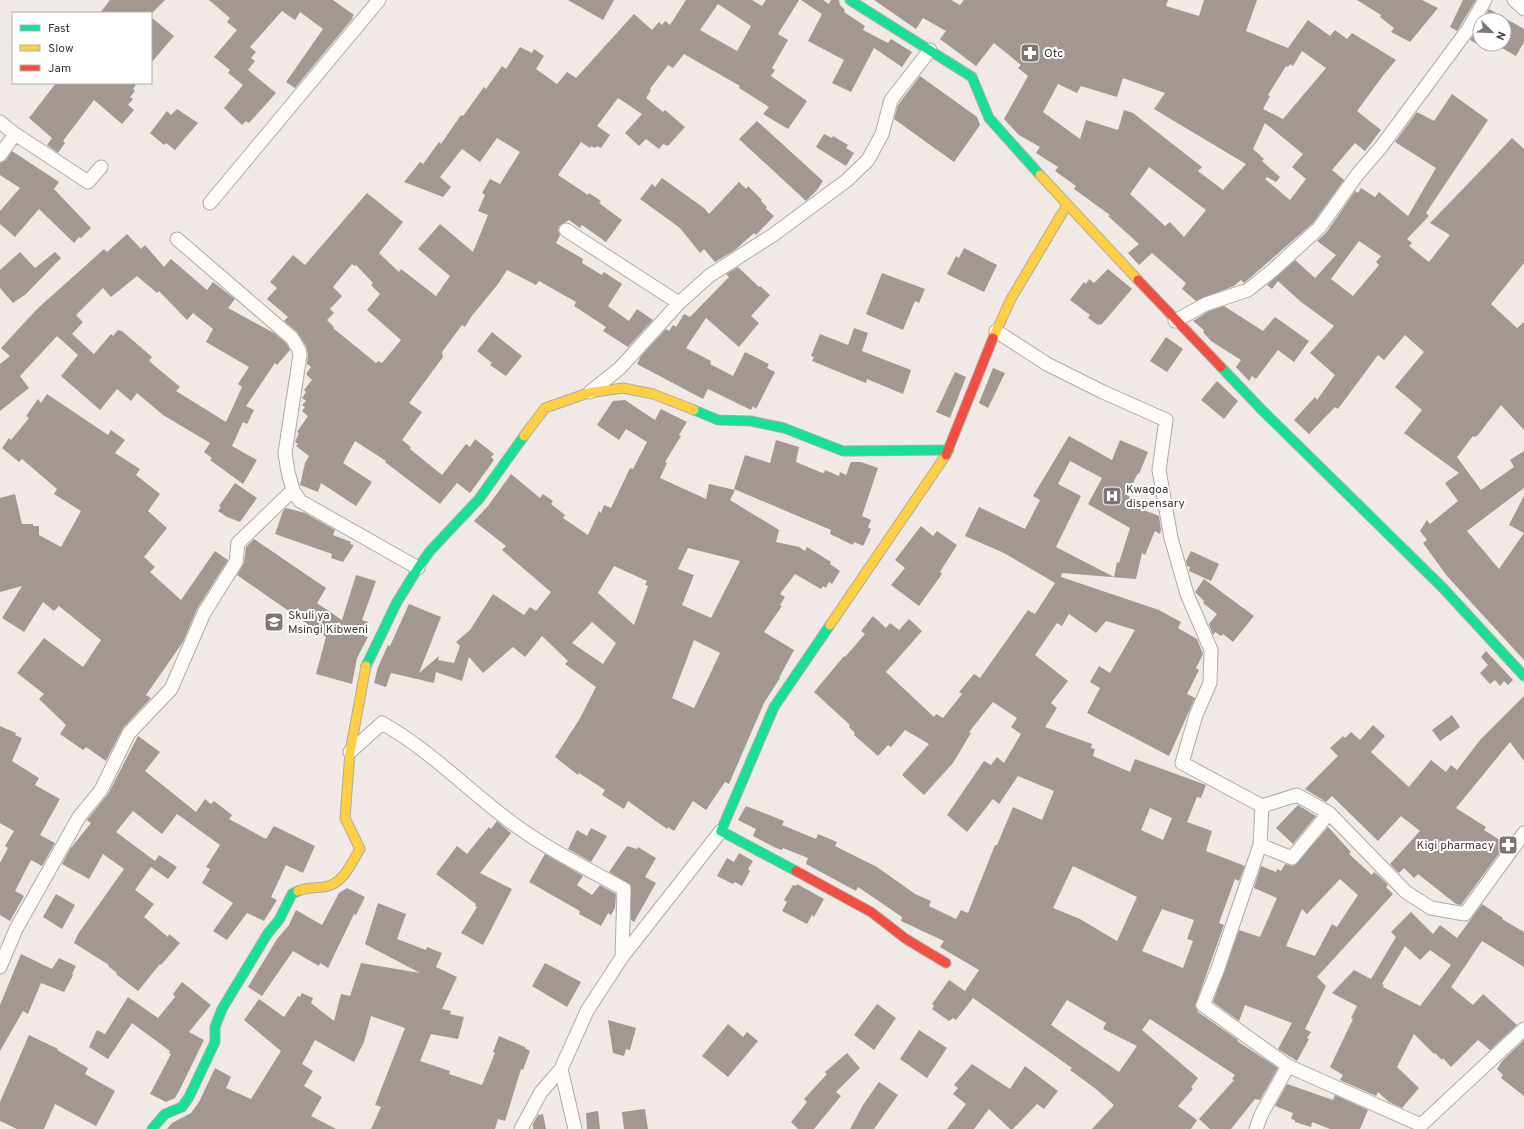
<svg xmlns="http://www.w3.org/2000/svg" width="1524" height="1129" font-family="Overpass,sans-serif">
	<style>
		.building { fill: #a29891; fill-rule: evenodd }
		.lines { fill: none; stroke-linecap: round; stroke-linejoin: round }
		.street-casing { stroke: #b0aaa6; stroke-width: 15 }
		.fast-casing { stroke: #b0aaa6; stroke-width: 11 }
		.slow-casing { stroke: #b0aaa6; stroke-width: 11 }
		.jam-casing { stroke: #b0aaa6; stroke-width: 11 }
		.street { stroke: #fdfcfb; stroke-width: 13 }
		.fast { stroke: #16e098; stroke-width: 9 }
		.slow { stroke: #ffcf43; stroke-width: 9 }
		.jam { stroke: #f24e42; stroke-width: 9 }
		.labels { text-anchor: middle; stroke-width: 4; stroke-linejoin: round; paint-order: stroke }
		.poi-label { font-size: 12px; fill: #3e3834; stroke: #fff; text-anchor: start }
	</style>
	<rect width="100%" height="100%" fill="#f1e9e5"/>
	<path class="building" d="M110,0H165L152,13H100Z
		M209,0H333L354,15L352,17L353,18L295,88L286,82L323,29L300,12L295,20L282,11L250,47L256,52L251,58L255,61L248,70L276,93L249,123L246,121L242,125L224,108L243,85L228,73L230,70L214,57L237,30L227,22L230,18Z
		M568,0H614L603,20Z
		M686,0H752L762,6L766,0H799L778,34L788,40L772,68L775,70L771,76L807,101L788,129L763,114L769,107L739,88L740,86L684,54L673,68L668,65L650,89L651,90L646,98L663,112L665,110L685,127L668,146L663,144L659,149L646,139L639,146L625,133L642,114L618,98L597,126L610,135L601,148L597,146L595,148L591,146L590,148L581,142L558,175L588,195L589,193L601,201L599,203L622,220L606,242L582,225L580,228L569,220L559,226L558,230L560,235L556,243L583,259L582,263L602,275L604,272L622,284L608,306L629,321L637,309L653,320L628,347L603,331L606,327L574,306L576,302L539,281L536,285L507,270L498,284L471,317L465,327L462,325L442,352L443,357L409,403L422,412L402,440L411,447L410,449L442,475L466,444L470,447L475,439L494,454L491,457L494,460L470,493L457,483L440,504L385,462L386,461L355,441L343,463L372,482L356,506L321,483L318,492L300,485L305,463L309,456L296,446L298,444L295,442L299,433L297,432L308,416L302,411L305,407L302,405L306,401L302,398L306,392L304,390L312,380L306,374L311,367L307,364L308,354L306,346L297,332L284,321L288,317L267,299L277,288L270,282L293,255L305,265L367,193L403,222L379,253L399,272L401,269L436,296L450,276L418,249L440,224L473,252L488,215L478,211L485,195L482,193L490,179L500,184L520,152L497,138L480,162L462,149L440,177L451,187L443,197L404,182L420,162L423,164L439,142L441,144L461,115L463,116L484,87L486,89L502,66L506,69L520,47L532,53L534,49L544,56L536,69L557,84L567,72L576,78L634,14L652,30L659,22L662,25L665,21L670,25ZM718,4L751,26L737,51L700,30ZM352,264L354,266L356,265L373,283L371,285L380,294L367,310L401,340L382,363L378,361L376,363L333,328L334,327L327,320L334,313L330,309L342,296L333,287Z
		M801,0H823L829,4L831,0H839L840,5L845,10L844,12L865,26L863,30L888,43L891,39L912,52L902,67L874,48L851,92L832,83L844,60L808,41L822,14Z
		M874,0H951L960,5L964,0H1168L1166,6L1199,16L1204,0H1257L1246,31L1288,48L1308,20L1330,36L1335,30L1347,39L1352,33L1396,60L1385,73L1357,111L1381,130L1365,151L1355,143L1332,170L1344,180L1313,223L1244,283L1241,280L1234,286L1196,301L1182,289L1186,283L1152,253L1139,265L1128,253L1139,244L1108,216L1110,215L1074,189L1076,186L1055,171L1058,167L1036,153L1040,147L1019,135L1004,119L1028,76L1018,68L1021,65L994,43L976,66L940,39L946,31L923,18L916,29ZM1302,51L1326,68L1283,119L1263,109L1270,96L1268,95L1286,66L1288,67L1290,64L1293,66ZM1123,78L1165,93L1154,109L1246,164L1223,190L1198,171L1202,167L1133,113L1124,110L1118,130L1086,120L1080,139L1043,112L1058,84L1077,93L1081,86L1117,97ZM1265,123L1303,154L1292,167L1306,179L1290,200L1265,179L1267,177L1276,182L1280,177L1262,161L1264,159L1253,149ZM1149,167L1206,210L1184,237L1170,222L1165,226L1130,194Z
		M1357,0H1422L1438,8L1410,42L1391,32L1394,28L1380,17L1381,15Z
		M1463,0H1476L1457,31L1450,27Z
		M1489,9L1524,29V42L1516,56L1495,44H1504V20H1483Z
		M151,17L174,36L151,63Z
		M1480,25V39L1477,44L1470,40Z
		M920,76L977,117L980,125L954,162L894,119L898,105Z
		M56,83H137L133,89L135,91L130,97L133,99L128,105L134,110L122,124L94,100L63,141L65,143L58,153L47,145L52,138L29,118Z
		M1452,94L1488,120L1426,213L1429,216L1407,239L1412,243L1409,246L1429,262L1450,235L1430,223L1512,138L1524,149V263L1491,304L1517,328L1524,322V430L1501,405L1478,435L1475,437L1473,436L1457,457L1481,490L1514,467L1510,460L1524,451V488L1467,531L1499,569L1524,533L1509,525L1524,496V660L1447,576L1423,543L1427,540L1420,531L1427,520L1430,524L1458,501L1445,483L1459,473L1404,433L1422,410L1395,387L1424,352L1405,335L1384,360L1378,355L1338,409L1335,407L1309,434L1294,420L1315,397L1317,400L1335,375L1310,353L1334,326L1301,302L1278,281L1272,289L1267,285L1295,260L1315,278L1336,255L1317,241L1326,233L1355,191L1358,193L1361,188L1375,197L1379,192L1408,216L1436,168L1395,142L1417,112L1434,121ZM1359,241L1381,256L1376,262L1379,265L1353,296L1331,279Z
		M177,109L198,123L175,150L166,143L164,145L150,133L167,111L171,115Z
		M757,121L823,181L817,190L806,201L739,139Z
		M824,134L832,138L833,136L848,145L846,148L854,153L846,166L816,147Z
		M12,151L59,182L54,189L91,228L81,238L79,237L74,243L39,209L15,237L0,224V211L20,188L0,175V163L6,160Z
		M662,178L704,208L709,214L739,182L746,189L748,186L762,200L761,201L767,207L766,209L774,216L756,235L754,233L735,250L715,262L704,249L700,253L680,228L640,199L652,184L655,187Z
		M127,234L141,249L145,245L164,267L171,259L207,290L213,282L235,299L228,308L274,333L286,343L290,350L277,365L275,363L246,406L254,410L247,424L243,422L232,446L257,460L243,484L210,460L212,458L204,452L210,443L163,415L137,393L131,401L117,389L100,410L61,376L78,355L57,336L20,376L29,388L0,411V364L10,356L1,348L37,309L104,249L107,252ZM137,276L157,293L159,291L187,320L193,313L213,329L206,342L249,367L238,384L242,387L226,422L176,391L180,387L149,361L152,357L122,331L118,330L113,336L111,334L94,354L72,334L83,322L76,315L103,288L111,297Z
		M964,248L997,265L984,292L947,274L956,256L959,258Z
		M20,252L35,268L55,252L61,258L26,294L13,303L0,288V270Z
		M738,267L759,287L760,286L770,295L751,316L759,323L739,347L706,318L686,348L711,361L710,364L733,376L745,352L769,364L767,368L775,372L756,409L753,406L751,410L708,389L703,399L637,364L641,356L666,329L669,331L673,325L676,327L684,314L690,317L729,277L726,274Z
		M1108,269L1132,289L1101,325L1099,324L1098,325L1088,318L1090,315L1070,300L1084,282L1086,284L1089,279L1094,283Z
		M882,273L925,289L919,303L915,301L903,330L866,314Z
		M1224,306L1263,331L1275,317L1309,341L1294,362L1278,350L1256,379L1252,376L1249,381L1236,367L1241,360L1211,341L1203,332L1204,330L1193,321L1209,311Z
		M854,328L868,333L862,351L911,370L903,394L867,379L866,383L812,361L814,357L811,356L820,334L848,345Z
		M492,332L522,356L506,376L490,365L492,363L477,351Z
		M1166,337L1183,349L1167,372L1150,361Z
		M993,368L1005,373L988,408L979,403Z
		M955,372L966,377L950,418L936,412Z
		M1217,381L1238,401L1224,419L1201,400Z
		M47,394L108,435L111,430L125,440L115,453L140,469L136,475L160,494L148,511L167,528L144,557L155,567L150,572L181,600L215,551L228,560L197,609L183,642L146,695L151,698L123,728L106,761L86,747L83,750L60,734L66,725L39,699L44,694L17,673L44,638L83,667L101,640L59,606L54,611L43,602L24,632L2,618L22,586L0,592V498L15,494L22,524H33V526H39V535L61,547L81,511L54,494L57,489L22,459L19,462L2,448L9,438L11,440L29,418L26,416L38,399L41,403Z
		M625,400L655,420L661,409L687,422L679,435L681,436L665,462L667,463L660,478L706,499L709,484L735,490L730,500L779,530L776,542L799,547L805,551L807,547L831,562L830,564L840,571L832,584L829,582L826,588L823,586L821,589L795,574L780,594L785,597L780,605L782,606L764,632L794,650L779,678H780L764,703L729,784L725,782L706,810L693,801L674,831L668,827L667,829L628,801L624,809L602,795L605,790L579,773L578,775L555,757L579,720L596,687L565,664L568,661L542,636L525,657L513,647L483,673L469,657L462,681L436,672L434,683L391,673L386,687L374,683L378,667L388,645L390,646L409,604L441,617L419,673L439,656L438,660L454,663L460,646L456,642L470,630L493,594L524,615L530,607L536,611L551,592L502,550L506,546L474,521L488,506L511,474L540,498L543,494L553,501L551,504L565,515L563,518L588,535L599,511L601,513L604,505L611,508L630,468L633,469L647,442L626,429L619,440L597,425L613,401ZM688,548L740,561L711,618L682,605L694,575L678,569ZM614,566L647,581L645,585L648,586L634,625L598,593ZM592,622L616,643L603,664L572,643ZM694,640L720,653L694,708L672,698Z
		M1069,436L1112,460L1120,440L1148,452L1139,474L1138,473L1127,495L1137,501L1134,506L1159,516L1161,530L1160,534L1155,531L1145,555L1142,553L1136,579L1062,573L1061,577L1159,610L1181,622L1178,628L1197,639L1203,654L1196,668L1199,670L1187,694L1195,698L1169,756L1087,713L1100,688L1090,682L1099,666L1110,673L1135,630L1106,621L1096,633L1069,614L1062,626L1057,623L1035,655L1068,681L1051,703L1057,708L1045,727L1092,744L1091,748L1095,749L1093,756L1130,772L1135,759L1206,785L1201,798L1197,797L1187,822L1212,831L1206,851L1245,866L1239,881L1235,879L1219,923L1224,925L1195,1006L1198,1012L1238,1040L1237,1041L1278,1068L1260,1100L1255,1099L1231,1129H1210L1199,1119L1234,1080L1232,1079L1235,1075L1150,1019L1142,1030L1198,1078L1191,1087L1193,1089L1178,1106L1197,1120L1191,1129H1092L1114,1105L1096,1089L1070,1070L1072,1068L973,998L956,1020L953,1018L949,1021L932,1009L934,1006L932,1004L949,980L965,991L979,970L940,947L944,941L901,921L902,917L858,887L856,891L806,864L808,858L783,848L782,850L776,848L753,836L756,829L738,820L746,806L784,821L782,825L816,839L818,834L837,842L835,846L877,867L915,894L931,901L929,906L956,919L961,910L968,913L995,845H997L1013,807L1042,820L1054,791L1018,776L999,804L993,799L967,832L947,815L984,761L991,765L997,757L1004,763L1021,734L1011,727L1017,718L993,702L969,732L971,733L953,763L924,795L902,775L929,744L905,730L891,747L888,745L878,756L854,735L855,733L849,727L850,725L814,692L844,656L845,657L865,634L861,631L873,616L886,628L890,623L899,630L909,619L922,631L886,672L934,717L936,714L943,718L962,694L959,692L974,674L980,678L1028,610L1035,614L1055,583L1004,553L965,536L979,507L1025,529L1040,500L1033,496ZM1070,461L1102,478L1088,504L1130,528L1119,563L1117,562L1114,577L1056,547L1081,496L1058,484ZM1150,808L1172,818L1163,840L1141,830ZM1073,866L1137,897L1117,941L1080,919L1053,908ZM1162,909L1194,920L1187,939L1193,941L1183,968L1142,951ZM1067,1000L1106,1023L1103,1029L1137,1046L1119,1072L1051,1025Z
		M776,440L799,447L796,462L820,472L824,473L825,470L839,476L840,472L846,475L851,462H861L878,468L862,516L871,520L868,527L871,529L863,546L854,542L853,545L830,534L831,530L734,489L745,455L770,463Z
		M235,483L257,498L240,522L227,517L218,511L221,507L219,506Z
		M286,508L305,513L335,530L333,535L351,542L350,544L354,545L343,562L331,558L332,554L275,534L283,511Z
		M921,526L933,536L937,531L957,545L940,572L942,574L919,606L891,585L905,568L895,560Z
		M254,539L326,588L317,603L342,620L356,575L376,581L362,620L368,622L364,636L368,637L357,658L352,684L316,674L326,637L237,575L244,563L246,547Z
		M1191,551L1219,564L1211,581L1189,571L1190,567L1187,566L1186,561Z
		M1204,579L1254,616L1233,642L1223,634L1221,636L1215,632L1213,635L1209,624L1217,614L1203,603L1204,601L1195,592Z
		M1486,651L1513,680L1508,685L1504,681L1500,686L1495,680L1490,684L1480,673L1488,665L1481,657Z
		M1524,696V761L1510,742L1456,808L1486,827L1484,830L1506,844L1461,905L1456,904L1418,874L1414,878L1404,868L1399,873L1390,864L1420,831L1401,816L1378,841L1332,796L1326,802L1305,789L1338,756L1330,748L1343,736L1345,738L1351,732L1360,740L1373,725L1385,736L1371,752L1409,787L1431,760L1446,772L1451,765L1457,770L1480,740Z
		M1452,715L1460,727L1440,741L1432,730Z
		M0,726L16,733L15,735L22,738L12,761L39,778L35,785L60,799L40,835L55,843L42,866L31,860L15,891L24,896L10,921L0,915V863L8,848L5,846L14,831L0,823Z
		M138,736L160,752L145,771L196,812L205,799L211,804L214,801L232,815L229,819L266,839L274,826L315,846L303,873L286,865L271,897L277,900L264,921L247,913L227,940L213,931L233,903L202,883L210,869L206,867L220,845L177,814L162,834L133,811L116,832L155,861L159,855L177,867L168,879L151,867L135,890L154,904L144,917L168,937L169,934L180,943L161,965L160,964L138,991L116,974L117,973L108,966L109,965L74,943L78,934L124,869L103,854L89,879L62,864L70,849L91,823L87,820L108,794Z
		M1298,805L1316,816L1293,844L1276,828Z
		M497,821L511,833L480,873L512,889L483,945L461,933L477,907L475,906L476,904L436,874L457,846L467,854L489,827L491,829Z
		M1328,827L1351,852L1349,854L1372,875L1374,872L1379,876L1388,885L1386,887L1393,894L1317,977L1326,986L1305,1029L1311,1032L1307,1038L1309,1039L1297,1061L1278,1049L1292,1023L1245,1005L1239,1021L1213,1002L1239,930L1260,937L1277,898L1254,888L1261,866L1276,872L1277,869L1281,871L1285,864L1294,866ZM1340,879L1358,895L1337,927L1332,924L1315,956L1286,946L1302,909L1307,914Z
		M591,828L607,836L591,862L568,849L577,830L587,836Z
		M627,846L637,849L638,847L656,858L645,877L656,883L634,922L631,920V885L609,872Z
		M739,853L753,861L748,869L750,871L742,886L735,882L733,884L717,876L727,858L734,862Z
		M545,854L583,876L577,885L592,895L600,885L616,894L615,908L611,915L608,913L601,926L579,914L580,911L529,882Z
		M797,884L824,899L814,917L812,915L807,924L782,911L787,902L784,900L793,885L796,886Z
		M347,888L365,897L356,915L354,914L328,968L320,963L319,966L293,951L262,996L248,987L277,939L289,925L296,910L322,925L339,893Z
		M56,894L75,905L62,929L43,917Z
		M378,903L406,914L397,939L426,950L427,947L442,953L436,967L457,977L442,1009L451,1011L450,1014L464,1017L458,1039L431,1034L420,1061L450,1071L449,1074L482,1085L495,1053L493,1052L499,1036L525,1047V1048L530,1051L523,1070L521,1069L505,1121L498,1119L495,1129H371L381,1107L375,1105L405,1028L371,1016L364,1042L354,1062L315,1040L302,1064L313,1071L304,1086L322,1097L311,1116L336,1129H167L172,1123L191,1113L199,1102L215,1068L231,1077L226,1088L251,1099L281,1051L244,1020L259,999L284,1017L298,996L300,997L302,993L313,998L311,1003L334,1021L341,994L350,996L361,963L420,973L365,944Z
		M1482,904L1503,918L1502,919L1524,932V967L1482,941L1451,987L1473,1005L1483,994L1517,1025L1490,1050L1478,1040L1451,1067L1443,1058L1442,1060L1435,1053L1434,1054L1414,1034L1397,1067L1419,1088L1402,1108L1389,1102L1378,1092L1376,1096L1340,1080L1343,1075L1330,1067L1353,1019L1351,1018L1357,1006L1332,993L1354,970L1371,979L1396,937L1391,932L1411,912L1433,934L1440,925L1457,938ZM1405,946L1420,960L1430,950L1451,965L1420,1006L1383,987L1384,985L1382,984Z
		M21,954L52,969L59,958L76,966L72,974L73,975L64,992L41,983L28,1014L23,1011L0,1051V1005Z
		M545,963L581,982L567,1007L532,986Z
		M182,982L211,1005L189,1032L204,1040L179,1091L175,1098L166,1102L150,1094L171,1054L169,1053L170,1051L132,1023L108,1059L89,1047L97,1030L105,1034L128,997L158,1018L175,997L173,994Z
		M877,1004L896,1018L874,1050L854,1035Z
		M608,1020L636,1028L630,1050L626,1049L624,1056L613,1053Z
		M728,1024L743,1037L747,1032L758,1041L728,1077L702,1056Z
		M919,1030L947,1048L927,1078L900,1059Z
		M29,1035L58,1049L57,1050L88,1068L85,1074L115,1091L96,1126L55,1104L44,1129H17L0,1121V1102Z
		M1524,1040V1096L1501,1078L1503,1075L1497,1069L1502,1061Z
		M847,1053L860,1068L836,1092L841,1096L814,1129H798L791,1122L807,1102L804,1099L827,1074L825,1072Z
		M972,1064L1010,1089L1025,1066L1058,1091L1044,1109L1037,1104L1013,1129H1010L989,1109L974,1129H947L966,1104L953,1094L958,1088L954,1085Z
		M879,1082L898,1095L874,1129H850L863,1105Z
		M1287,1084L1333,1100L1335,1095L1368,1110L1360,1129H1330L1312,1122L1311,1127L1295,1122V1120L1291,1119L1293,1113L1275,1106Z
		M645,1109L648,1129H624L622,1112Z
		M598,1111L600,1129H587L586,1113Z
		M543,1114L546,1129H533V1124L538,1115Z"/>
	<g class="lines">
		<defs>
			<path id="street" d="M1514,0L1524,9
				M0,122L15,134L88,182L101,167
				M0,155L15,134
				M210,203L379,0
				M566,230L679,303L709,276L773,235L846,181L868,160L882,134L891,100L930,50
				M177,239L292,338L299,350L300,355L285,453L288,472L293,490L300,501L418,568
				M1175,321L1206,304L1248,290L1273,270L1319,228L1357,175L1381,147L1469,28L1485,0
				M996,331L1047,364L1103,392L1166,420L1159,470L1171,538L1187,594L1211,650L1210,683L1196,715L1182,763L1262,806L1260,845L1217,971L1203,1005L1288,1066
				M590,392L620,368L679,303
				M350,752L382,723C428,749 465,787 507,819C543,847 584,867 624,889L622,957
				M1262,806L1297,795L1329,813L1406,892L1431,908L1465,914L1524,833
				M1260,845L1292,858L1329,813
				M0,967L16,929L79,817L101,790L129,733L171,689L204,613L236,562L238,543L293,490
				M521,1129L541,1092L561,1069
				M575,1129L561,1069L587,1011L622,957L721,831
				M1256,1129L1261,1115L1288,1066L1421,1125L1524,1029"/>
			<path id="fast" d="M850,0L972,77L989,118L1040,175
				M1221,367L1261,409L1443,588L1524,676
				M694,410L718,420L751,421L784,428L843,451L949,450
				M366,666L397,602L418,568L430,551L479,499L524,436
				M796,871L721,831L774,707L830,625
				M152,1129L165,1114L182,1107L189,1097L215,1042V1027L222,1009L268,933L279,920L292,894L298,891"/>
			<path id="slow" d="M1040,175L1138,280
				M993,338L1011,299L1067,205
				M524,436L545,408L588,393L623,388L653,394L694,410
				M830,625L946,455
				M298,891C308,886 318,889 328,886C344,882 352,862 360,849L345,818L350,752L366,666"/>
			<path id="jam" d="M1138,280L1221,367
				M946,455L993,338
				M796,871L871,912L906,939L946,963"/>
		</defs>
		<use href="#street" class="street-casing"/>
		<use href="#fast" class="fast-casing"/>
		<use href="#slow" class="slow-casing"/>
		<use href="#jam" class="jam-casing"/>
		<use href="#street" class="street"/>
		<use href="#fast" class="fast"/>
		<use href="#slow" class="slow"/>
		<use href="#jam" class="jam"/>
	</g>
	<defs>
		<symbol id="pharmacy-square" viewBox="-11 -11 22 22"><rect x="-9" y="-9" width="18" height="18" rx="4" fill="#7d7672" stroke="#fff"/><path d="M-2-6h4v4h4v4h-4v4h-4v-4h-4v-4h4Z" fill="#fff"/></symbol>
		<symbol id="hospital-square" viewBox="-11 -11 22 22"><rect x="-9" y="-9" width="18" height="18" rx="4" fill="#7d7672" stroke="#fff"/><path d="M-5-5h3v3.5h4V-5h3V5h-3V1.5h-4V5h-3Z" fill="#fff"/></symbol>
		<symbol id="school-square" viewBox="-11 -11 22 22"><rect x="-9" y="-9" width="18" height="18" rx="4" fill="#7d7672" stroke="#fff"/><path d="M0-5L7-2L0 1L-7-2ZM-4 1L0 2.5L4 1V4Q0 6-4 4Z" fill="#fff"/></symbol>
	</defs>
	<g fill-rule="evenodd">
		<use href="#pharmacy-square" x="1019" y="42" width="22" height="22"/>
		<use href="#hospital-square" x="1101" y="485" width="22" height="22"/>
		<use href="#school-square" x="263" y="611" width="22" height="22"/>
		<use href="#pharmacy-square" x="1497" y="834" width="22" height="22"/>
	</g>
	<g class="labels">
		<g class="poi-label">
			<text x="1044" y="57">Otc</text>
			<text x="1126" y="493">Kwagoa<tspan x="1126" dy="14">dispensary</tspan></text>
			<text x="288" y="619">Skuli ya<tspan x="288" dy="14">Msingi Kibweni</tspan></text>
			<text x="1494" y="849" text-anchor="end">Kigi pharmacy</text>
		</g>
	</g>
	<rect x="12" y="12" width="140" height="72" fill="#ffffff" stroke="#b2afae"/>
	<rect x="20" y="25" width="20" height="6" fill="#16e098" stroke="#b2afae"/>
	<text x="48" y="32" font-size="12" fill="#3e3834">Fast</text>
	<rect x="20" y="45" width="20" height="6" fill="#ffcf43" stroke="#b2afae"/>
	<text x="48" y="52" font-size="12" fill="#3e3834">Slow</text>
	<rect x="20" y="65" width="20" height="6" fill="#f24e42" stroke="#b2afae"/>
	<text x="48" y="72" font-size="12" fill="#3e3834">Jam</text>
	<g transform="translate(1492 32) rotate(113)"><circle r="19" fill="#ffffff" stroke="#b2afae"/>
	<path d="M0-3L7 15L0 10L-7 15Z" fill="#7d7672"/>
	<text y="-6" font-size="11" font-weight="bold" text-anchor="middle" fill="#3e3834">N</text>
	</g>
</svg>
